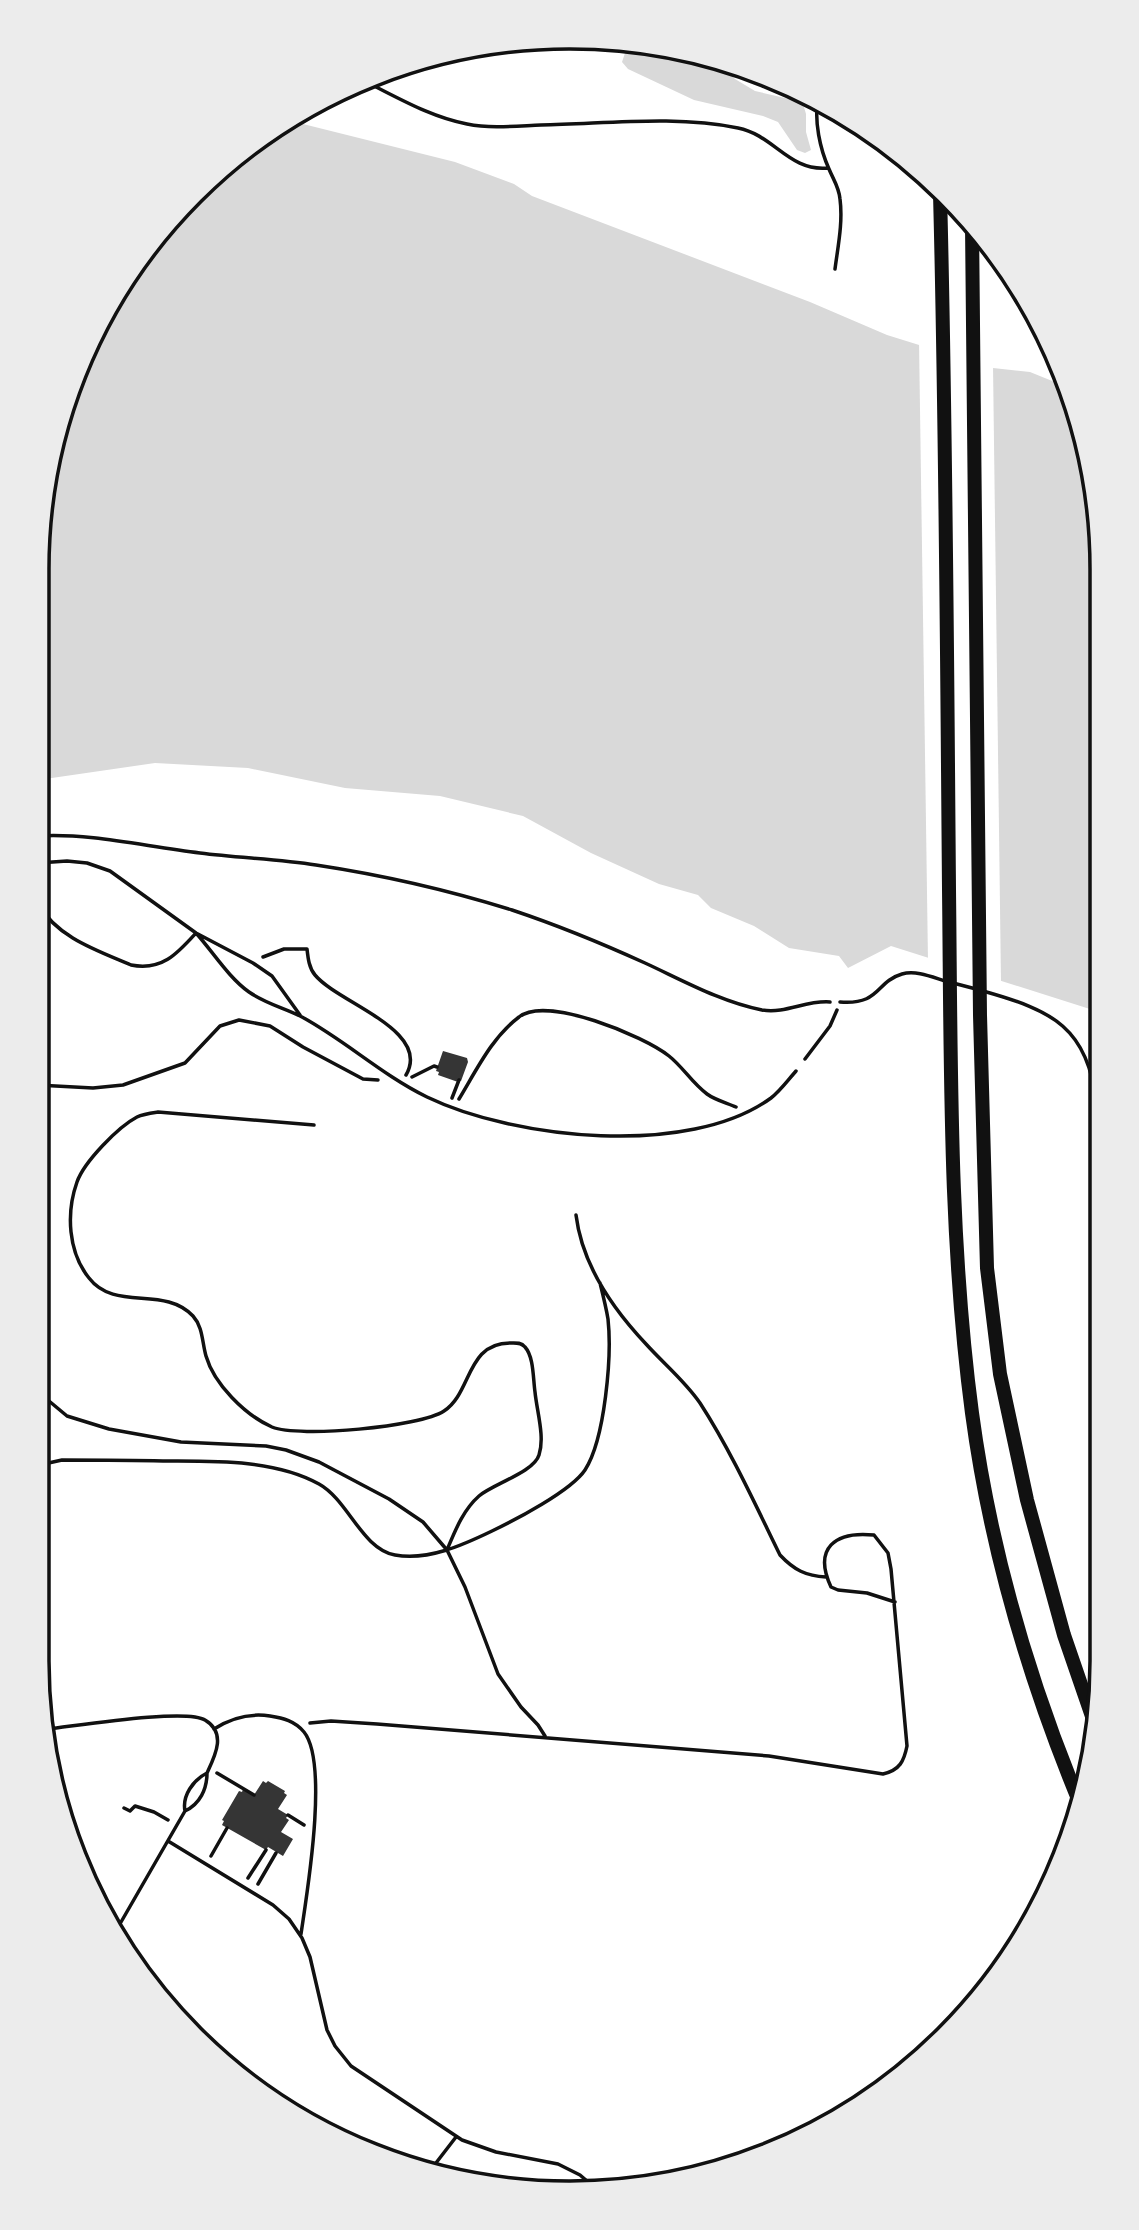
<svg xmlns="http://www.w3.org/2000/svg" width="1139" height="2230" font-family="'PT Sans Narrow',sans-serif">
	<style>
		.water { fill: #d9d9d9 }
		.pier { fill: #fff }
		.building { fill: #353535 }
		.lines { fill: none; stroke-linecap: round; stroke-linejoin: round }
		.path { stroke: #111; stroke-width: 3.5 }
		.service { stroke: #111; stroke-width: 3.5 }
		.motorway { stroke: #111; stroke-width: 14 }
		.rim { fill: none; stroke: #111; stroke-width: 3.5 }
	</style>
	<rect width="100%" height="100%" fill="#fff"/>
	<path class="water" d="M626,50L719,64L735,79L755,91L798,101L804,107L806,114V132L811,150L805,153L797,150L778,122L763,116L694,100L628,69L622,62Z
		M287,120L455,162L514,184L532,196L810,302L887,335L993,368L1030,372L1067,387L1098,500L1099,1017L1093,1010L891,946L848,968L839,956L789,948L754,926L711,908L698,895L659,884L591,853L523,816L440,796L345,788L248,768L155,763L38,780V535L55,432L92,334L147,245L218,169Z"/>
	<path class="pier" d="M919,340L993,365L1001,984L928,961Z"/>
	<path class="building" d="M443,1051L467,1058L468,1062L461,1081L459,1080L458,1082L438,1075L439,1072L436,1071Z
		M263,1781L266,1783L268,1781L285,1791L284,1793L287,1795L278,1809L288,1815L286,1818L289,1820L281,1832L293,1839L283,1856L268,1847L266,1850L222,1825L224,1821L222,1820L239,1791L242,1792L243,1789L254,1795Z"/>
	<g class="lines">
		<path class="path" d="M364,81C397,97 430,117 467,124C491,129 517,126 541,125C605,124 675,115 738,128C774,135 789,172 828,168
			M818,100C814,121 820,149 829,169C833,179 839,187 840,199C843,222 838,246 835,269
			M38,836C93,833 146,847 200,853C239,858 278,859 316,865C382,875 448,890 512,910C557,925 601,943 645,963C682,980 721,1002 762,1010C786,1014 806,1000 830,1002
			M263,957L284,949H307C308,958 309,968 315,975C338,1003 432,1030 406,1075
			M805,1059L830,1026L837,1010
			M412,1077L434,1066L437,1067
			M37,1085L93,1088L123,1085L185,1063L220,1026L239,1020L270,1026L303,1047L363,1079L378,1080
			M452,1098L459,1080
			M459,1099C476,1071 492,1037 519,1017C546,995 644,1036 669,1056C683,1067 692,1083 707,1094C715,1100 727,1103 736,1107
			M314,1125L158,1112C151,1113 143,1114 137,1117C118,1127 84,1162 77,1182C66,1213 68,1252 89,1278C115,1312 164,1285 193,1316C203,1327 202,1342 206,1356C214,1384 245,1415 272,1427C299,1438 420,1427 444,1411C472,1393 466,1343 510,1343C515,1343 521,1342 525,1347C534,1357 533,1379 535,1392C537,1412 545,1437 539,1455C534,1472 493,1484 479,1496C463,1510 455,1531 447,1550
			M576,1215C582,1264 612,1308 646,1344C663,1363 685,1381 700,1403C731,1451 755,1504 780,1555C794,1570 806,1576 826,1577
			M37,1216L41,1196L37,1172
			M37,1381L43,1396L67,1416L109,1429L181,1442L266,1446L286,1450L319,1462L389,1499L423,1522L447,1550L465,1587L498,1674L521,1707L538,1725L545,1736
			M37,1472L44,1464L62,1460C95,1460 129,1460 163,1461C212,1461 274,1459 319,1484C348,1500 362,1549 395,1555C428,1561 463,1545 492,1531C515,1520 571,1491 585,1470C605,1439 612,1356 608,1319C606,1307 603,1295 600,1283
			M310,1723L331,1721L377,1724L769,1756L883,1774C900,1770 904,1761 907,1746L891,1569L888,1553L874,1535C835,1531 813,1548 831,1587L838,1590L867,1593L895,1602
			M217,1773L254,1795
			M124,1808L130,1811L135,1806L154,1812L168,1820
			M288,1815L304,1825
			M211,1856L227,1828
			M248,1878L266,1850
			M258,1884L276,1853"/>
		<path class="service" d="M38,863L67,861L87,863L110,871L196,933L253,963L272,976L300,1015
			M38,904C58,938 96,950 131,965C162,971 177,954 196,933
			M196,933C213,952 229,978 249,992C266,1004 285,1008 302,1017C346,1041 382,1075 427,1097C514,1139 689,1158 771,1098C780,1091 788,1080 796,1071
			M953,983L976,989
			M983,991C1054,1011 1087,1027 1097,1105L1100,1328
			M840,1002C881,1005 875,982 902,974C916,970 932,977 945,981
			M48,1729C76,1726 186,1708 205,1720C227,1733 215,1756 207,1773
			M214,1729C231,1718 250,1713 270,1716C283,1718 295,1721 304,1732C329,1763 307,1893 301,1934
			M168,1841L273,1905L289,1919L302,1938L310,1957L327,2030L335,2046L351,2066L462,2140L496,2152L558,2164L580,2175L594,2187
			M117,1929L185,1811C200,1804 207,1789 207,1773C193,1780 182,1796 185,1811
			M429,2172L456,2137"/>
		<path class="motorway" d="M940,193C946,425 947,657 949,889C951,1064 949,1240 972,1413C990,1547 1029,1681 1081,1806
			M972,225L980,1015L987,1268L1000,1374L1027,1500L1064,1635L1096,1728"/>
	</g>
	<path d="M0 0H1139V2230H0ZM569 49H570A520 520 0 0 1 1090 569V1661A520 520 0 0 1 570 2181H569A520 520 0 0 1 49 1661V569A520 520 0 0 1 569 49Z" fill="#ececec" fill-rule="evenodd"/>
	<path class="rim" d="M569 49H570A520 520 0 0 1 1090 569V1661A520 520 0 0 1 570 2181H569A520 520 0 0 1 49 1661V569A520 520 0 0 1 569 49Z"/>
</svg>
